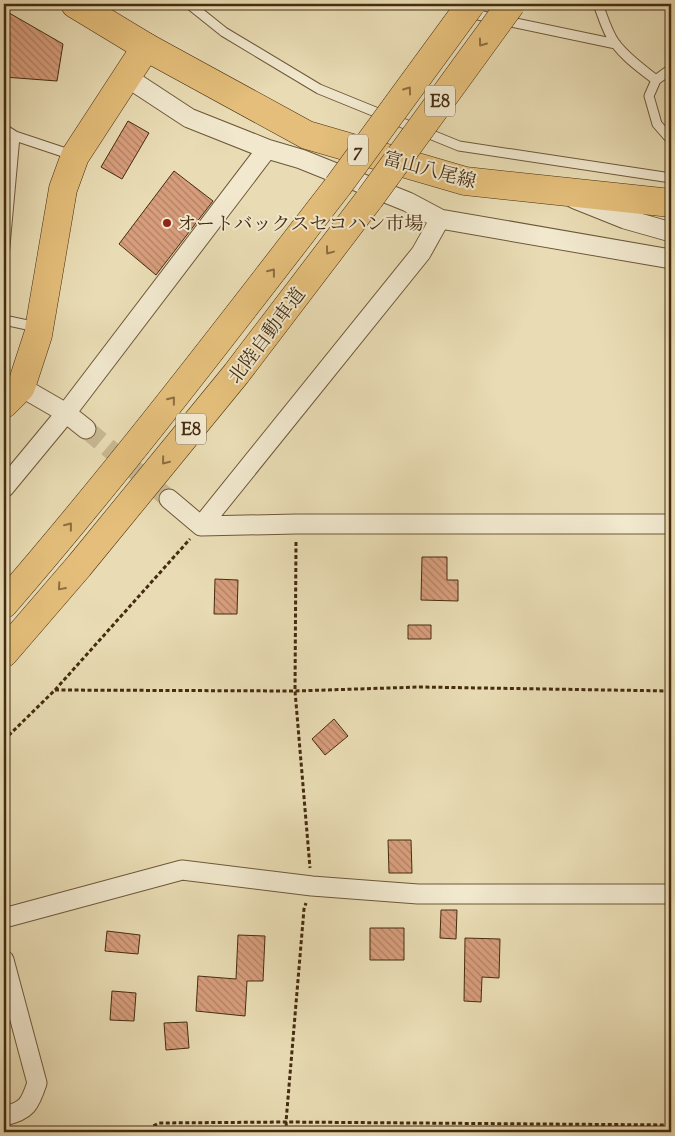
<svg xmlns="http://www.w3.org/2000/svg" width="675" height="1136" font-family="'Sorts Mill Goudy','Noto Serif JP',serif">
	<style>
		.building { fill: url(#building-back-hatch); stroke: #452c10 }
		.lines { fill: none; stroke-linecap: round; stroke-linejoin: round }
		.street-tunnel { stroke: #c8b993; stroke-width: 19; stroke-dasharray: 19 9; stroke-linecap: butt }
		.lane-casing { stroke: #6e5839; stroke-width: 11 }
		.street-casing { stroke: #6e5839; stroke-width: 21 }
		.primary-casing { stroke: #452c10; stroke-width: 29 }
		.highway-casing { stroke: #452c10; stroke-width: 29 }
		.path { stroke: #452c10; stroke-width: 3; stroke-dasharray: 4 2.5; stroke-linecap: butt }
		.lane { stroke: #f1e8ce; stroke-width: 9 }
		.street { stroke: #f1e8ce; stroke-width: 19 }
		.primary { stroke: #e4be7a; stroke-width: 28 }
		.highway { stroke: #e4be7a; stroke-width: 28 }
		.highway-bridge-casing { stroke: #452c10; stroke-width: 29; stroke-linecap: butt }
		.highway-bridge { stroke: #e4be7a; stroke-width: 28 }
		.oneway { stroke: #8d6e40 }
		.poi-dot { fill: #8f2418; stroke: #f1e8ce; stroke-width: 2 }
		.labels { text-anchor: middle; stroke-width: 4; stroke-linejoin: round; paint-order: stroke }
		.shield { fill: #f1e8ce; stroke: #796449; stroke-width: 1 }
		.shield-label { font-size: 18px; font-weight: bold; fill: #452c10 }
		.street-label { font-size: 19px; fill: #452c10; stroke: #f1e8ce }
		.poi-label { font-size: 19px; fill: #452c10; stroke: #f1e8ce; text-anchor: start }
	</style>
	<defs>
		<pattern id="building-back-hatch" width="6" height="6" patternUnits="userSpaceOnUse" patternTransform="scale(1.25)"><rect width="6" height="6" fill="#d79d7c"/><path d="M-1 5l2 2M0 0l6 6M5-1l2 2" fill="none" stroke="#b08064"/></pattern>
	</defs>
	<rect width="100%" height="100%" fill="#e9dcb4"/>
	<filter id="stains"><feTurbulence type="fractalNoise" baseFrequency=".004" numOctaves="4"/><feColorMatrix values="0 0 0 0 .2 0 0 0 0 .09 0 0 0 0 .02 0 0 0 .5 -.17"/></filter>
	<radialGradient id="worn" r=".72"><stop offset=".6" stop-color="#630" stop-opacity="0"/><stop offset="1" stop-color="#630" stop-opacity=".3"/></radialGradient>
	<path class="building" d="M4,10L63,44L57,81L4,77Z
		M128,121L149,133L122,179L101,167Z
		M174,171L213,201L156,275L119,244Z
		M422,557H447V580H458V601L421,600Z
		M215,579L238,580L237,614H214Z
		M408,625H431V639H408Z
		M334,719L348,736L325,755L312,739Z
		M388,840H411L412,873H389Z
		M441,910H457L456,939L440,938Z
		M370,928H404V960H370Z
		M107,931L140,935L138,954L105,951Z
		M238,935L265,936L263,981H247L245,1016L196,1011L198,976L236,979Z
		M465,938L500,939L499,978L482,977L481,1002L464,1001Z
		M112,991L136,993L134,1021L110,1020Z
		M187,1022L189,1048L166,1050L164,1023Z"/>
	<g class="lines">
		<path class="street-tunnel" d="M86,429L169,499"/>
		<defs>
			<path id="lane" d="M189,4L224,32L319,89L459,146L671,178
				M454,4L478,15L616,44
				M598,4C603,17 607,32 615,43C626,58 642,69 656,80
				M671,69L656,80L649,96L657,124L671,140
				M4,129L15,136L72,155
				M4,257L15,136
				M4,320L32,326"/>
			<path id="street" d="M125,76L189,118L267,149L301,159L408,202L440,219L421,253L201,526
				M575,199L625,219L671,232
				M440,219L671,259
				M21,387L66,413L86,429
				M4,488L66,413L267,149
				M169,499L201,526L296,524H671
				M4,918L182,870L312,886L418,894H671
				M4,960L37,1083C30,1104 27,1111 4,1116"/>
			<path id="primary" d="M75,4L146,47L307,135L465,181L671,203"/>
			<path id="highway" d="M4,404L21,387L38,335L63,189L75,156L146,47
				M4,604C121,469 229,327 338,186
				M4,653L79,566L236,374L370,198"/>
		</defs>
		<use href="#lane" class="lane-casing"/>
		<use href="#street" class="street-casing"/>
		<use href="#primary" class="primary-casing"/>
		<use href="#highway" class="highway-casing"/>
		<path class="path" d="M296,542L295,691L310,868
			M55,690L295,691L419,687L671,691
			M4,740L55,690L190,539
			M142,1132L159,1123L286,1122L671,1125
			M287,1132L286,1122L304,909L306,903"/>
		<use href="#lane" class="lane"/>
		<use href="#street" class="street"/>
		<use href="#primary" class="primary"/>
		<use href="#highway" class="highway"/>
		<defs>
			<path id="highway-bridge" d="M338,186L471,4
				M370,198L511,4"/>
		</defs>
		<use href="#highway-bridge" class="highway-bridge-casing"/>
		<use href="#highway-bridge" class="highway-bridge"/>
	</g>
	<defs><path id="oneway-chevron" d="M-2-3.5L2.5 0L-2 3.5" fill="none" stroke-width="1.6" stroke-linecap="round" stroke-linejoin="round" transform="scale(1.25)"/></defs>
	<g class="oneway">
		<use href="#oneway-chevron" transform="translate(482 43) rotate(126)"/>
		<use href="#oneway-chevron" transform="translate(408 90) rotate(-54)"/>
		<use href="#oneway-chevron" transform="translate(329 251) rotate(127)"/>
		<use href="#oneway-chevron" transform="translate(272 272) rotate(-52)"/>
		<use href="#oneway-chevron" transform="translate(172 400) rotate(-51)"/>
		<use href="#oneway-chevron" transform="translate(165 461) rotate(129)"/>
		<use href="#oneway-chevron" transform="translate(69 526) rotate(-51)"/>
		<use href="#oneway-chevron" transform="translate(61 587) rotate(131)"/>
	</g>
	<circle class="poi-dot" cx="167" cy="223" r="5"/>
	<g class="labels">
		<g class="shield">
			<rect x="425" y="85.5" width="30" height="31" rx="4"/>
			<rect x="348" y="134.5" width="20" height="31" rx="4"/>
			<rect x="176" y="413.5" width="30" height="31" rx="4"/>
		</g>
		<g class="shield-label">
			<text x="440" y="107">E8</text>
			<text x="358" y="156">7</text>
			<text x="191" y="435">E8</text>
		</g>
		<g class="street-label">
			<text transform="translate(430 169) rotate(15)" y="7">富山八尾線</text>
			<text transform="translate(266 335) rotate(-53)" y="7">北陸自動車道</text>
		</g>
		<g class="poi-label">
			<text x="177" y="230">オートバックスセコハン市場</text>
		</g>
	</g>
	<rect width="675" height="1136" fill="none" stroke="#e9dcb4" stroke-width="20"/>
	<rect x="5" y="5" width="665" height="1126" fill="none" stroke="#452c10" stroke-width="2.5"/>
	<rect x="10" y="10" width="655" height="1116" fill="none" stroke="#452c10"/>
	<rect width="100%" height="100%" filter="url(#stains)"/>
	<rect width="100%" height="100%" fill="url(#worn)"/>
</svg>
